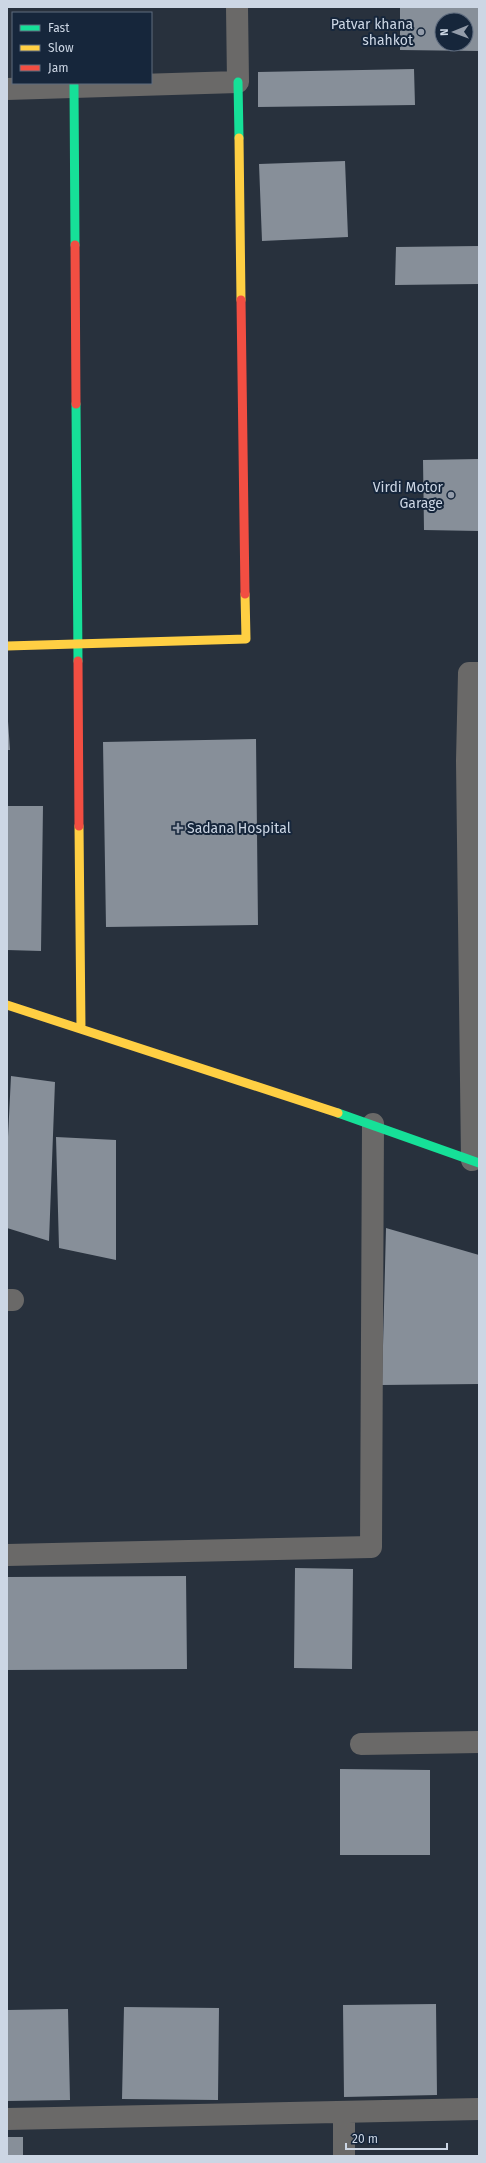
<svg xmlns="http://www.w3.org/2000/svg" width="486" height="2163" font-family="'Fira Sans',sans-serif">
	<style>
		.building { fill: #878f99; fill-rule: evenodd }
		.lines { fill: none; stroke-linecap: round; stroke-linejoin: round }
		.street { stroke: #6a6968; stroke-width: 22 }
		.fast { stroke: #16e098; stroke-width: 9 }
		.slow { stroke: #ffcf43; stroke-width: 9 }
		.jam { stroke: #f24e42; stroke-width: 9 }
		.poi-dot { fill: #939caa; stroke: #16263b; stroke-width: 1.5 }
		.labels { text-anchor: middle; stroke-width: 4; stroke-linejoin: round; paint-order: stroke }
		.poi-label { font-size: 14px; fill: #ccd6e4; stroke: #16263b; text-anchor: end }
	</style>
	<rect width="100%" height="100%" fill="#28313d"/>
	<path class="building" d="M400,7H479V51L400,50ZM442,20H466V44H442Z
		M414,69L415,105L258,107V72Z
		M345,161L348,237L262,241L259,164Z
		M479,246V284L395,285L396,247Z
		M479,459V531L424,530L423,460Z
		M7,707L10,750H7Z
		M256,739L258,925L106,927L103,742Z
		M7,806H43L41,951L7,950Z
		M11,1076L55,1082L49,1241L7,1228V1157Z
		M56,1137L116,1140V1260L59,1248Z
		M386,1228L479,1255V1384L382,1385Z
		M295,1568L353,1569L352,1669L294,1668Z
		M186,1576L187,1669L7,1670V1577Z
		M340,1769L430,1770V1855H340Z
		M436,2004L437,2095L344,2097L343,2005Z
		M124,2007L219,2008L218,2100L122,2099Z
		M68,2009L70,2100L7,2101V2010Z
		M7,2137H23V2156H7Z"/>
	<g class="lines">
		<path class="street" d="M7,89L238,82L237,7
			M472,1160L467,761L469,673H479
			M7,1300H13
			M7,1555L371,1547L373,1124
			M361,1744L479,1742
			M344,2112V2156
			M7,2119L479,2109"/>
		<path class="fast" d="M238,82L239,138
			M74,85L75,245
			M76,404L78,661
			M338,1113L479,1163"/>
		<path class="slow" d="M239,138L241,300
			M7,646L246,639L245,594
			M79,826L81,1029
			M7,1005L338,1113"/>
		<path class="jam" d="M75,245L76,404
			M241,300L245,594
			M78,661L79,826"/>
	</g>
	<g class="poi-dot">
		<circle cx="421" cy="32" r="4"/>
		<circle cx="451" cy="495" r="4"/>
		<path d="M176 822h4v4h4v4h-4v4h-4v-4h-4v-4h4z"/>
	</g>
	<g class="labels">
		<g class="poi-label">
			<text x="413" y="29">Patvar khana<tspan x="413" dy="16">shahkot</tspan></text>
			<text x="443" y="492">Virdi Motor<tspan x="443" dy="16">Garage</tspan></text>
			<text x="187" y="833" text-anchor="start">Sadana Hospital</text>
		</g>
	</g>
	<rect width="486" height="2163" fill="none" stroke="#ccd6e4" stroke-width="16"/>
	<rect x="12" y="12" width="140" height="72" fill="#16263b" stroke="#5f6c7f"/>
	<rect x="20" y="25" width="20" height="6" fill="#16e098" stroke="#5f6c7f"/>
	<text x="48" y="32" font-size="12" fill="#ccd6e4">Fast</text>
	<rect x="20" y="45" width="20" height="6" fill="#ffcf43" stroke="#5f6c7f"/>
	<text x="48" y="52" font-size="12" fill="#ccd6e4">Slow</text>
	<rect x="20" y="65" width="20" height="6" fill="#f24e42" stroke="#5f6c7f"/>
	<text x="48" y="72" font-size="12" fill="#ccd6e4">Jam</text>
	<g transform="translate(454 32) rotate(269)"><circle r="19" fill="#16263b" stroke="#5f6c7f"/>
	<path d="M0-3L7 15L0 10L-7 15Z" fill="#939caa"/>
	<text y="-6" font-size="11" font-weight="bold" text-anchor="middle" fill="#ccd6e4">N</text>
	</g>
	<path d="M346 2143v6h101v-6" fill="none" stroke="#ccd6e4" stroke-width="2"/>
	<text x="352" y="2143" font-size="12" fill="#ccd6e4" stroke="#16263b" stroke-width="3" paint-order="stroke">20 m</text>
</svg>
